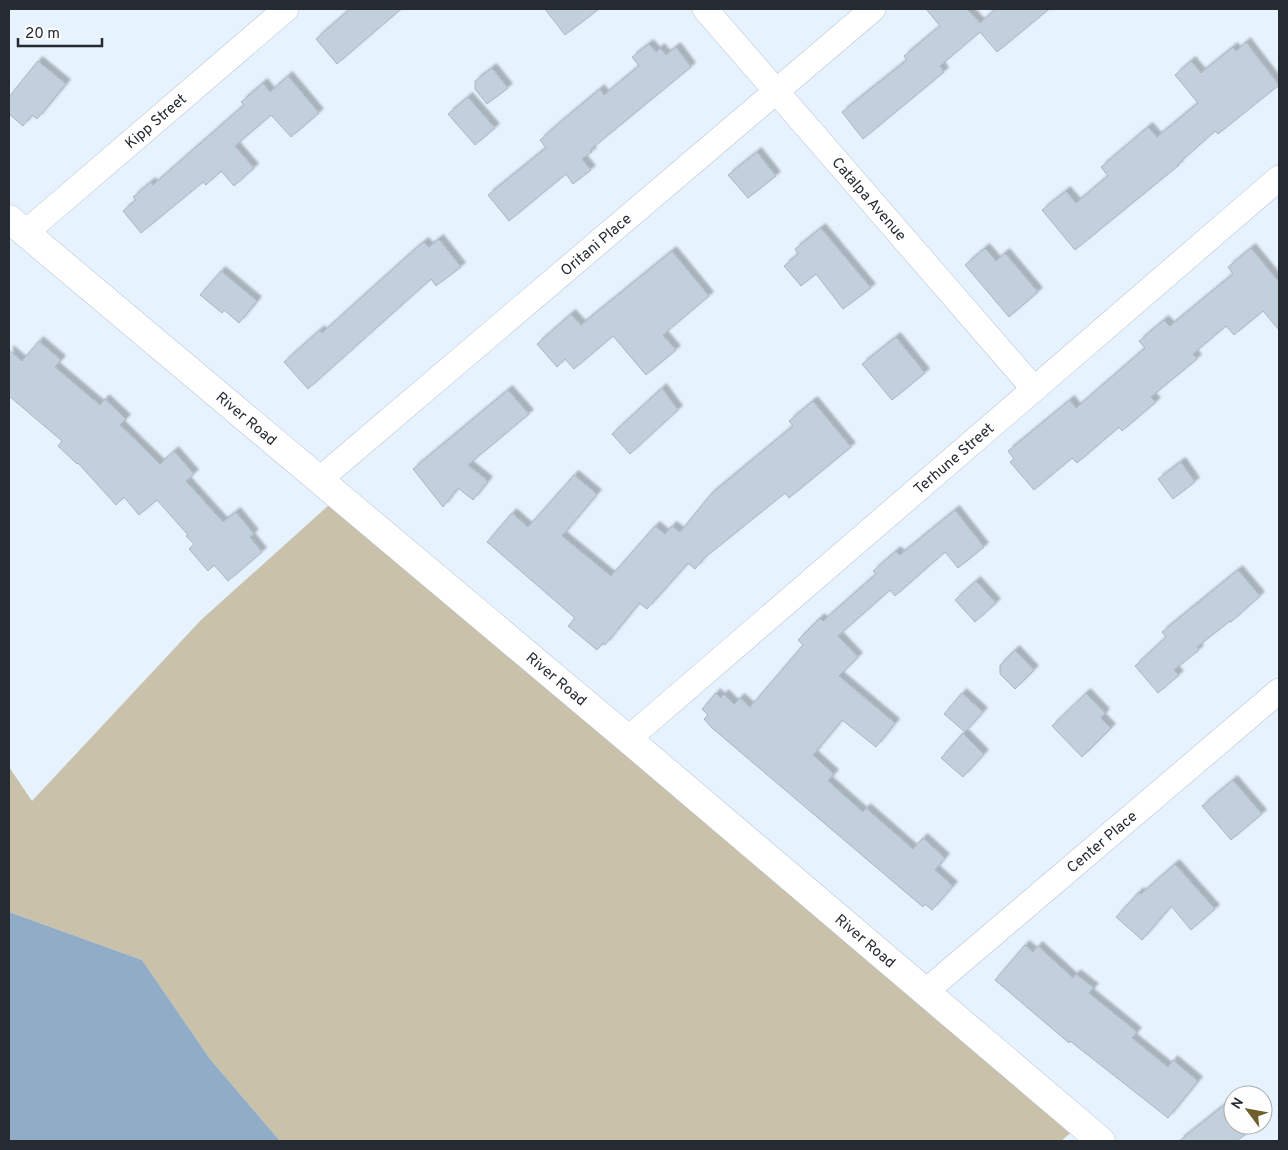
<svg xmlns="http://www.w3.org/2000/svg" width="1288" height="1150" font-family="Overpass,sans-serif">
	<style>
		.green { fill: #c9c1a9 }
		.water { fill: #90acc7 }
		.building { fill: #c2d0de; stroke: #a8b6c4; filter: url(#shadow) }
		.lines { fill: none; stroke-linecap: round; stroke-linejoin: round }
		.minor-casing { stroke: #b6c4d2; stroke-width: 26 }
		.secondary-casing { stroke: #b6c4d2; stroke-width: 29 }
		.minor { stroke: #fff; stroke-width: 25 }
		.secondary { stroke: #fff; stroke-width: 28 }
		.labels { text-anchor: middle; stroke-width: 5; stroke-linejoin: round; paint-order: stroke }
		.street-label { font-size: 15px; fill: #252b30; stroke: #fefefe }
	</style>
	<defs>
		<filter id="shadow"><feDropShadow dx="4.5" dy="-4.5" stdDeviation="1" flood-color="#0004"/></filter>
	</defs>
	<rect width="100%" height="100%" fill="#e6f2fe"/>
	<path class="green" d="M339,496L1081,1124L1061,1141H280L210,1059L142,960L9,912V767L32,801L201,620Z"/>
	<path class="water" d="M9,912L142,960L210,1059L280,1141H9Z"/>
	<path class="building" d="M350,9H401L337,64L316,39Z
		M545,9H599L565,35Z
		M926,9H967L980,23L996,9H1049L997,52L980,32L940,66L944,72L863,139L842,112L907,60L904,56L940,26Z
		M1246,42L1279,85L1218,134L1215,131L1178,164L1179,165L1075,250L1042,210L1066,191L1076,203L1108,176L1101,167L1148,127L1157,137L1198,103L1175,75L1191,61L1201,73L1233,47L1236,51Z
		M649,44L656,52L660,48L666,55L676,47L691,67L590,150L592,152L582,159L591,170L573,184L566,174L509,221L488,195L546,148L540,140L558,124L600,89L604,95L639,66L632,57Z
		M38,61L66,84L37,119L32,115L23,126L9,114V97Z
		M492,68L508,88L487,104L475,89V81Z
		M288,76L319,113L291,137L271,115L235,146L254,168L234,186L221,171L206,185L203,182L141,233L123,211L136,200L133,197L151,182L153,185L244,105L241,102L263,83L270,92Z
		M468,97L495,128L475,145L448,114Z
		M757,152L776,176L748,198L728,175Z
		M821,228L871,288L843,309L816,274L801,286L784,266L798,254L795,249Z
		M439,239L461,267L436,286L431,279L308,389L284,362L320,330L322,333L414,250L424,242L429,247Z
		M985,248L996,261L1005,253L1038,292L1009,317L965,265Z
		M1251,248L1279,282V330L1263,311L1234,335L1226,326L1193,354L1197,359L1151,397L1156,402L1122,431L1119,427L1077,463L1072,458L1034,490L1010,462L1014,459L1008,451L1070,400L1076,408L1145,348L1139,341L1164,320L1170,326L1233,274L1228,267Z
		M672,251L709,296L663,335L676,350L646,375L613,336L574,369L565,359L557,367L537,344L571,314L581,325Z
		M221,271L257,301L239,323L224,310L222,313L200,295Z
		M896,337L925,373L892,400L862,364Z
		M39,341L61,360L55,367L100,405L105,399L126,419L120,425L160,464L174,451L194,474L186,481L223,522L236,512L254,534L250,537L262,552L228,581L214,565L208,571L189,549L194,544L186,536L188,535L157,500L139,515L124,497L116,505L78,463L77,464L58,446L62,441L9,396V350L22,361Z
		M662,388L678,410L630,454L612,434Z
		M508,390L529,414L468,465L488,481L473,500L458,488L443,507L413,469Z
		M813,401L851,447L789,498L785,493L703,559L695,569L688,563L647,609L639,603L605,645L603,643L597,650L568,626L575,618L487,542L512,513L528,527L574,475L597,494L562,536L611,576L655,526L665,534L672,526L680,532L711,494L793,426L789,421Z
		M1181,462L1195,482L1173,499L1158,479Z
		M955,510L984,547L958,568L945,552L895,596L890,590L838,636L858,657L839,676L895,723L876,747L842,720L813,755L834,774L828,781L863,812L866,808L913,849L923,838L945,858L935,870L953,886L932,910L925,904L923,907L712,728L704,719L708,715L702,709L716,693L721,698L724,694L734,704L740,698L750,707L803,645L798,640L820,618L823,621L876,574L873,571L896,551L900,555Z
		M1238,570L1260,596L1231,622L1230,621L1197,647L1199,650L1174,670L1179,675L1158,693L1135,666L1166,637L1162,632Z
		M976,581L996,603L975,622L955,600Z
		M1015,650L1034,670L1015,689L1000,674V665Z
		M962,693L983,712L965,732L944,714Z
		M1086,693L1105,713L1101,718L1111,728L1082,757L1052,726Z
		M963,733L984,754L963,777L941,758Z
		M1233,780L1262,814L1231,840L1202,806Z
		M1175,864L1215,909L1191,930L1171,906L1142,940L1116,917L1139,892L1141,894Z
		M1025,945L1033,952L1038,946L1073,978L1076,974L1094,988L1089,993L1137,1032L1132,1038L1168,1067L1173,1060L1198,1081L1168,1118L1070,1041L1069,1043L995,980Z
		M1233,1098V1125H1257L1237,1141H1179Z"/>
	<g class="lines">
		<defs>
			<g id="minor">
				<path id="s1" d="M705,9L1034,389"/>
				<path id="s2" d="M25,233L286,9"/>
				<path id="s3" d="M320,479L873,9"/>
				<path id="s4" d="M628,739L1279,178"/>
				<path id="s5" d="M925,992L1279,691"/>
			</g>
			<g id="secondary">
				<path id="s6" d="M9,219L628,739L1101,1141"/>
			</g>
		</defs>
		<use href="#minor" class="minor-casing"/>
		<use href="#secondary" class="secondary-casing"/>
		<use href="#minor" class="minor"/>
		<use href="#secondary" class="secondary"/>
	</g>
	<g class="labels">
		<g class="street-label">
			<text dy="5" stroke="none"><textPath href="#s2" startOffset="172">Kipp Street</textPath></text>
			<text dy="5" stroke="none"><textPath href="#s1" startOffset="251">Catalpa Avenue</textPath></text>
			<text dy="5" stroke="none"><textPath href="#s3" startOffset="362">Oritani Place</textPath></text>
			<text dy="5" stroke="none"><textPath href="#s6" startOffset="310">River Road</textPath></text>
			<text dy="5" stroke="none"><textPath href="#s4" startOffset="430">Terhune Street</textPath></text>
			<text dy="5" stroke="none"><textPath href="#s6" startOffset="715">River Road</textPath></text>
			<text dy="5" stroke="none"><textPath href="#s5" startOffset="232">Center Place</textPath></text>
			<text dy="5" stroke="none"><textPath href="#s6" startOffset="1120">River Road</textPath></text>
		</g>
	</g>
	<rect width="1288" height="1150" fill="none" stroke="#252b30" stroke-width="20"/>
	<g transform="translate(1248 1110) rotate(302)"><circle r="24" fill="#fefefe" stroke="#a7aaac"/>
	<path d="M0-4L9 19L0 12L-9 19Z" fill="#6e5f2c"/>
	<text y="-8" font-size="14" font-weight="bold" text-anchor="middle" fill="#252b30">N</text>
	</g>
	<path d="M18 38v8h84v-8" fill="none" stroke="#252b30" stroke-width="2.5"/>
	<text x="25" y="38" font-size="15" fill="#252b30" stroke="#fefefe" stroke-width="4" paint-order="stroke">20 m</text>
</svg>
